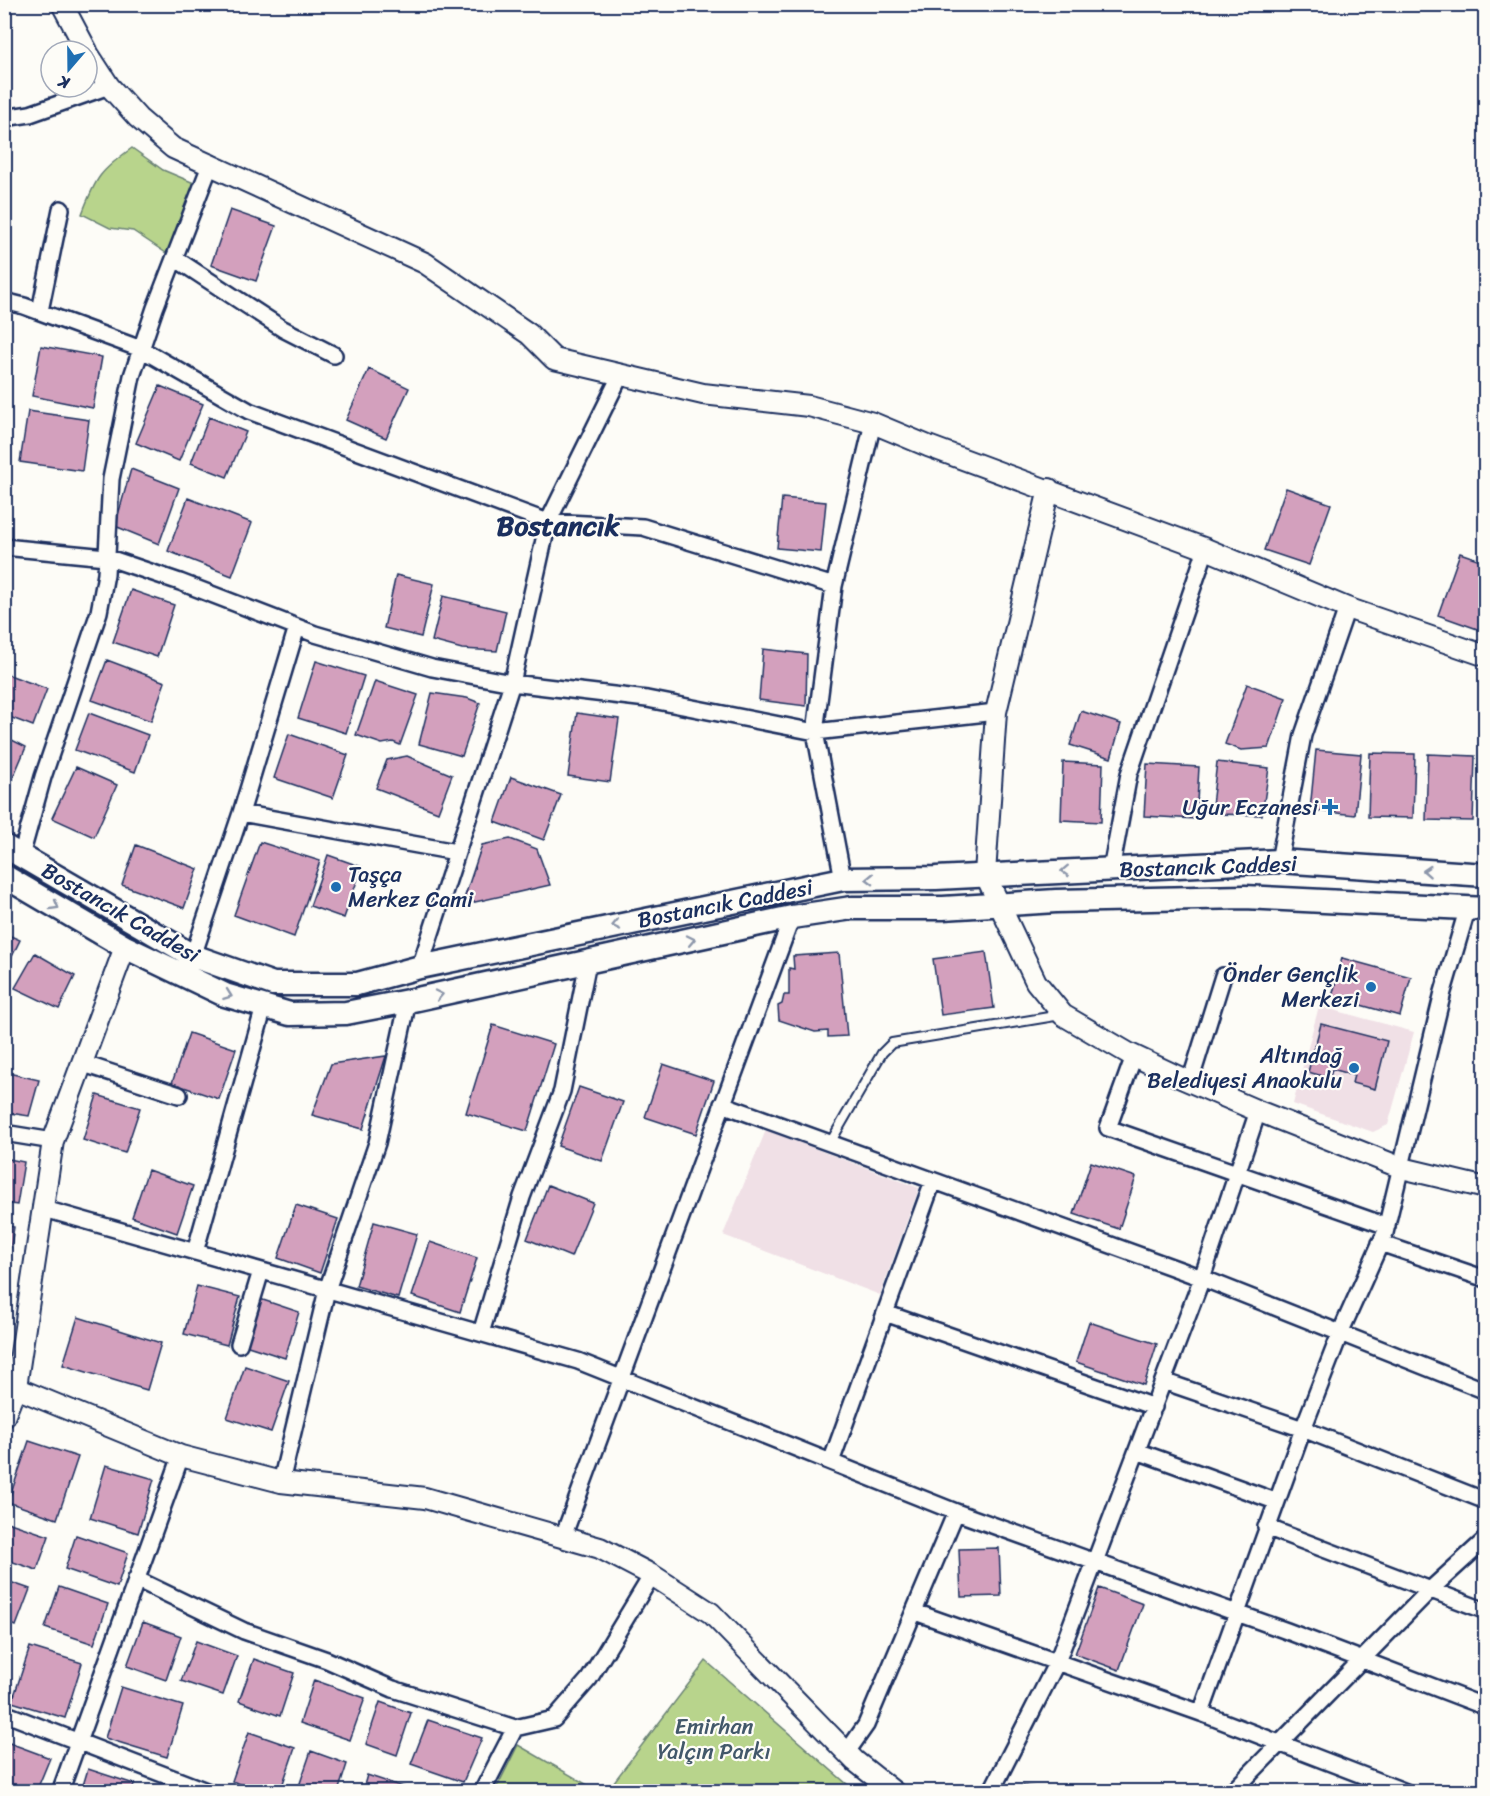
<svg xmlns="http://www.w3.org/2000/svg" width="1490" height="1796" font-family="Sriracha,sans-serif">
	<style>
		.built { fill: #f0e0e6 }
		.green { fill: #b8d48c; stroke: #6a8275; stroke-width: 1.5 }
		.building { fill: #d3a0bd; stroke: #1b2f5e; stroke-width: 1.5 }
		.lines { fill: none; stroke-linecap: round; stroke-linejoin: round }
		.service-casing { stroke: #1b2f5e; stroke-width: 12 }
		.minor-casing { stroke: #1b2f5e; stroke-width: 20 }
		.tertiary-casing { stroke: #1b2f5e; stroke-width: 24 }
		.secondary-casing { stroke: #1b2f5e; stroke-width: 27 }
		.service { stroke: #fdfcf7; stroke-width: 8 }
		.minor { stroke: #fdfcf7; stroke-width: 15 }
		.tertiary { stroke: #fdfcf7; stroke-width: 20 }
		.secondary { stroke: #fdfcf7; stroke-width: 22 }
		.oneway { stroke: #8c96aa }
		.poi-dot { fill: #1f6fb2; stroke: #fdfcf7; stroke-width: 2 }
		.labels { text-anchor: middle; stroke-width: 4.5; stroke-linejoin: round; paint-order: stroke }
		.poi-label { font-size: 22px; fill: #1b2f5e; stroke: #fdfcf7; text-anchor: end }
		.street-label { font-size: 22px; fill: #1b2f5e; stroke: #fdfcf7 }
		.park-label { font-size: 22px; fill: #42586a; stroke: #fdfcf7 }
		.district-label { font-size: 28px; font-weight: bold; fill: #1b2f5e; stroke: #fdfcf7 }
	</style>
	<rect width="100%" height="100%" fill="#fdfcf7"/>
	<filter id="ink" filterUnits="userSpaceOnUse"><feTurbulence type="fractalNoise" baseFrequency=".0167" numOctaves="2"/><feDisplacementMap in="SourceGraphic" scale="12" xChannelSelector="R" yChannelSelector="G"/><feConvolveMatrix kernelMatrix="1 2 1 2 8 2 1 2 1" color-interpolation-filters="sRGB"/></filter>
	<g filter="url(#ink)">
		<path class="built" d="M1319,1006L1414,1032L1388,1125L1373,1132L1293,1104Z
			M766,1130L919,1188L880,1295L723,1235Z"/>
		<path class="green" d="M132,148L163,170L194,183L185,216L166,253L133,231L110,228L82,214C96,177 100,171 132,148Z
			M706,1661L855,1791H607Z
			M518,1745L598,1791H495Z"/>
		<path class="building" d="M230,210L276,226L256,281L211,265Z
			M41,346L102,357L93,408L32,396Z
			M369,369L409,388L386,438L346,420Z
			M160,386L203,404L179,461L136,443Z
			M28,411L89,420L82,471L20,462Z
			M209,417L246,432L227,477L191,463Z
			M131,469L179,488L159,544L115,526Z
			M1286,488L1331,504L1309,565L1264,550Z
			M188,498L252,523L232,576L168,551Z
			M782,498L826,502L821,552L777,548Z
			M1460,553L1486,562V623L1483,631L1438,615Z
			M396,575L434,584L421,637L384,628Z
			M131,590L174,605L157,657L113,642Z
			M443,596L506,611L497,651L462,649L432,641Z
			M763,649L807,654L806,706L759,700Z
			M107,660L165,682L151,721L92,700Z
			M316,661L364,676L346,733L298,718Z
			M4,673L47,689L33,726L4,715Z
			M375,681L418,695L400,745L393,742L382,744L356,735Z
			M1247,684L1286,698L1269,748L1241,750L1225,744Z
			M432,693L467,698L480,703L462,756L419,744Z
			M1081,711L1121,724L1111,758L1070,745Z
			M89,713L148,735L135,772L75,750Z
			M577,713L619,719L610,782L568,776Z
			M289,734L348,755L333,798L274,778Z
			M4,736L26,747L6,794L4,793Z
			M1316,750L1361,754L1355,815L1310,810Z
			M1370,753L1415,754L1413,818L1368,817Z
			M1428,754L1475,756L1473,821L1426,820Z
			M407,756L452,775L438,812L376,788L387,760Z
			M1063,762L1103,764L1101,822L1061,820Z
			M1217,762L1269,768L1262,815L1211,814Z
			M1147,764L1199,767L1196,819L1144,816Z
			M76,767L117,785L94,837L52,818Z
			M511,777L561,795L544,840L495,822Z
			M510,839L537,849L550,885L462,905L482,845Z
			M260,842L320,861L294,937L234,915Z
			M136,845L198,869L184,908L122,885Z
			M328,855L362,867L344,918L310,906Z
			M4,933L20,940L4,973Z
			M986,952L994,1008L941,1015L933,959Z
			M35,953L75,976L59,1009L15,988Z
			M839,953L847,1036L828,1037V1031L815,1032L779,1020L778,1006L782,1004L784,995H789V968L794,969L793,956Z
			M1342,958L1411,977L1400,1016L1332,997Z
			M1321,1024L1387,1041L1375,1089L1352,1083L1354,1075L1332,1069L1330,1078L1308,1072Z
			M493,1025L554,1044L527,1131L466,1113Z
			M189,1033L236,1049L219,1099L172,1083Z
			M386,1056L363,1129L312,1115L331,1064Z
			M663,1064L714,1081L696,1134L645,1117Z
			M4,1072L39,1080L29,1116L4,1112Z
			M579,1087L623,1102L602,1161L558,1146Z
			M97,1095L140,1108L125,1153L83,1140Z
			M4,1158L24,1162L17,1205L4,1203Z
			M1091,1162L1136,1177L1119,1229L1074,1214Z
			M148,1170L193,1186L177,1233L132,1217Z
			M548,1185L593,1203L571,1257L527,1239Z
			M296,1205L338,1219L320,1273L278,1258Z
			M374,1222L417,1234L398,1298L356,1286Z
			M4,1225L14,1227L7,1270H4Z
			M430,1242L477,1258L460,1312L412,1296Z
			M197,1286L240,1297L227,1345L184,1334Z
			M260,1299L299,1312L285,1358L245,1345Z
			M78,1317L161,1343L147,1390L63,1365Z
			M1089,1322L1157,1344L1144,1385L1076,1362Z
			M245,1366L289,1381L271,1432L227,1418Z
			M29,1441L78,1457L57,1519L8,1502Z
			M106,1465L154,1479L138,1533L90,1518Z
			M4,1521L49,1536L37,1570L4,1559Z
			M76,1535L128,1553L117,1587L65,1569Z
			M999,1548L1001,1596L961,1597L959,1549Z
			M4,1580L30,1589L16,1626L4,1621Z
			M59,1587L108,1604L94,1644L45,1628Z
			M1099,1588L1143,1604L1119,1670L1075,1654Z
			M143,1622L181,1636L166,1680L127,1666Z
			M196,1641L237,1656L223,1695L181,1681Z
			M30,1647L82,1663L65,1718L12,1702Z
			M254,1659L294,1673L280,1716L239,1701Z
			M314,1680L365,1698L350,1740L300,1723Z
			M121,1687L183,1706L167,1757L105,1738Z
			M380,1702L411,1713L397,1755L366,1744Z
			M428,1720L482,1738L463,1782L411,1764Z
			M249,1732L295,1748L280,1792H263L232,1781Z
			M4,1741L50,1758L36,1792H4Z
			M311,1751L347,1764L338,1792H297Z
			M88,1769L134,1784L131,1792H81Z
			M367,1775L418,1792H362Z
			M1337,1784L1357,1792H1334Z
			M1023,1786L1043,1789L1052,1792H1017Z"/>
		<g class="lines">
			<defs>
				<path id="service" d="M830,1143L882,1053L892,1043L1061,1015"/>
				<path id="minor" d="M4,118L30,114L109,86
					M176,259L283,329L334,355
					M4,301L24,306L141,349L249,411L548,522L643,527L834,586
					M40,311L61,209
					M4,547L106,557L180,582L315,634L432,668L512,683L647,699L815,732L996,712
					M241,813L456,852
					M21,856L43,777L99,612L106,574L111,479L132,376L155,308L211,163
					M1279,861L1303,735L1347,608
					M1111,870L1129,774L1206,549
					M843,879L815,732L834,586L873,423
					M193,956L241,813L297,627
					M420,967L512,683L548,522L621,374
					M1134,1056L1108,1128L1387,1226
					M81,1063L179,1095
					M1190,1082L1223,976
					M722,1104L1202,1278L1486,1391
					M4,1133L53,1141
					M41,1208L578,1361L956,1512L1287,1631L1486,1707
					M1380,1243L1486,1279
					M195,1252L264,1007
					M885,1313L1154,1407
					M481,1333L522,1197L562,1091L588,962
					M239,1344L261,1271
					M1163,1381L1303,1429L1486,1501
					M1137,1451L1275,1501
					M831,1462L933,1181
					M281,1482L327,1290L377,1143L408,1001
					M1266,1527L1486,1611
					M563,1537L792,917
					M136,1579L244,1631L327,1660L393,1689L515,1728
					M915,1612L1201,1713L1406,1792
					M4,1713L209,1792
					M1201,1713L1303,1429L1341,1331L1385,1233L1443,992L1468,907
					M847,1752L866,1725L956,1512
					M60,1792L181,1456
					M482,1792L515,1728L554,1719L589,1679L652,1575
					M991,1792L1057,1662L1202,1278L1258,1111
					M1232,1792L1430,1590L1486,1539"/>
				<path id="tertiary" d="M62,4L87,51
					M87,52L109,86L138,118L173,148L425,263L529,334L554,359L703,394L809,406L873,423L928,446L1206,549L1347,608L1486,656
					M1049,489L996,712L985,874L1036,982L1063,1015L1128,1053L1179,1077L1258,1111L1402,1168L1486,1188
					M4,1383L181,1456L281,1482L425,1498L600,1548L652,1575L711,1613L855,1761L894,1792
					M4,1417L16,1387L53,1141L125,947"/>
				<path id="secondary" d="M4,846L193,956L273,984H357L420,967L843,879L936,878L1279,861L1486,875
					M4,876L125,947L225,995L290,1014L346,1013L408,1001L792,917L852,908H943L1056,901L1245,897L1486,909"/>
			</defs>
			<use href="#service" class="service-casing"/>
			<use href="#minor" class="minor-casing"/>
			<use href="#tertiary" class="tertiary-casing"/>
			<use href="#secondary" class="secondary-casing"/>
			<use href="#service" class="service"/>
			<use href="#minor" class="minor"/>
			<use href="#tertiary" class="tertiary"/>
			<use href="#secondary" class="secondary"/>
		</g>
		<defs><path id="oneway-chevron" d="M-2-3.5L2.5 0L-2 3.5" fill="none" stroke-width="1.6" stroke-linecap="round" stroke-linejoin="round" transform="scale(1.5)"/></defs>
		<g class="oneway">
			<use href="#oneway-chevron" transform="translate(1065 871) rotate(178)"/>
			<use href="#oneway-chevron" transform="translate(1427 871) rotate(-176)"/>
			<use href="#oneway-chevron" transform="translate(870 879) rotate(179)"/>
			<use href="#oneway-chevron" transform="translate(55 906) rotate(30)"/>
			<use href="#oneway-chevron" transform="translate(616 925) rotate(168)"/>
			<use href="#oneway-chevron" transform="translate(691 940) rotate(-12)"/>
			<use href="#oneway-chevron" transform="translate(228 995) rotate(20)"/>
			<use href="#oneway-chevron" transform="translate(439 995) rotate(-12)"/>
		</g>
	</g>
	<g class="poi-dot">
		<path d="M1327 798h6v6h6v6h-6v6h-6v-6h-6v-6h6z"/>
		<circle cx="336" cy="887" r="6"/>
		<circle cx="1371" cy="987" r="6"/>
		<circle cx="1354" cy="1068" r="6"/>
	</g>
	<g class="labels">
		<g class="poi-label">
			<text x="1318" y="815">Uğur Eczanesi</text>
			<text x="348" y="882" text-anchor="start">Taşça<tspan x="348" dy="25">Merkez Cami</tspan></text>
			<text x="1359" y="982">Önder Gençlik<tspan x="1359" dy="25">Merkezi</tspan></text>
			<text x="1342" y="1063">Altındağ<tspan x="1342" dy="25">Belediyesi Anaokulu</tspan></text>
		</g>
		<g class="street-label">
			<text transform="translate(1208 866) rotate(-2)" y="8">Bostancık Caddesi</text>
			<text transform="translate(725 903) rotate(-11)" y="8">Bostancık Caddesi</text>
			<text transform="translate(121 912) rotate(30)" y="8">Bostancık Caddesi</text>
		</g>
		<g class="park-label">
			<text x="714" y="1734">Emirhan<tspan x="714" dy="25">Yalçın Parkı</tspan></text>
		</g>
		<g class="district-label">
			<text x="558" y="535">Bostancık</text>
		</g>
	</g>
	<rect width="1490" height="1796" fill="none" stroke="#fdfcf7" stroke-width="24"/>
	<rect x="12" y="12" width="1466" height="1772" fill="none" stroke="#1b2f5e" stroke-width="2" filter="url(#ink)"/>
	<g transform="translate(69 69) rotate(200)"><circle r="28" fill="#fdfcf7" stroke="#a3aaba" stroke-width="1.5"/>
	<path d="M0-4.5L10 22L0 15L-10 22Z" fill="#1f6fb2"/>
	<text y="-9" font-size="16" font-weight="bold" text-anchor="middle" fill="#1b2f5e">K</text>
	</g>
</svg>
